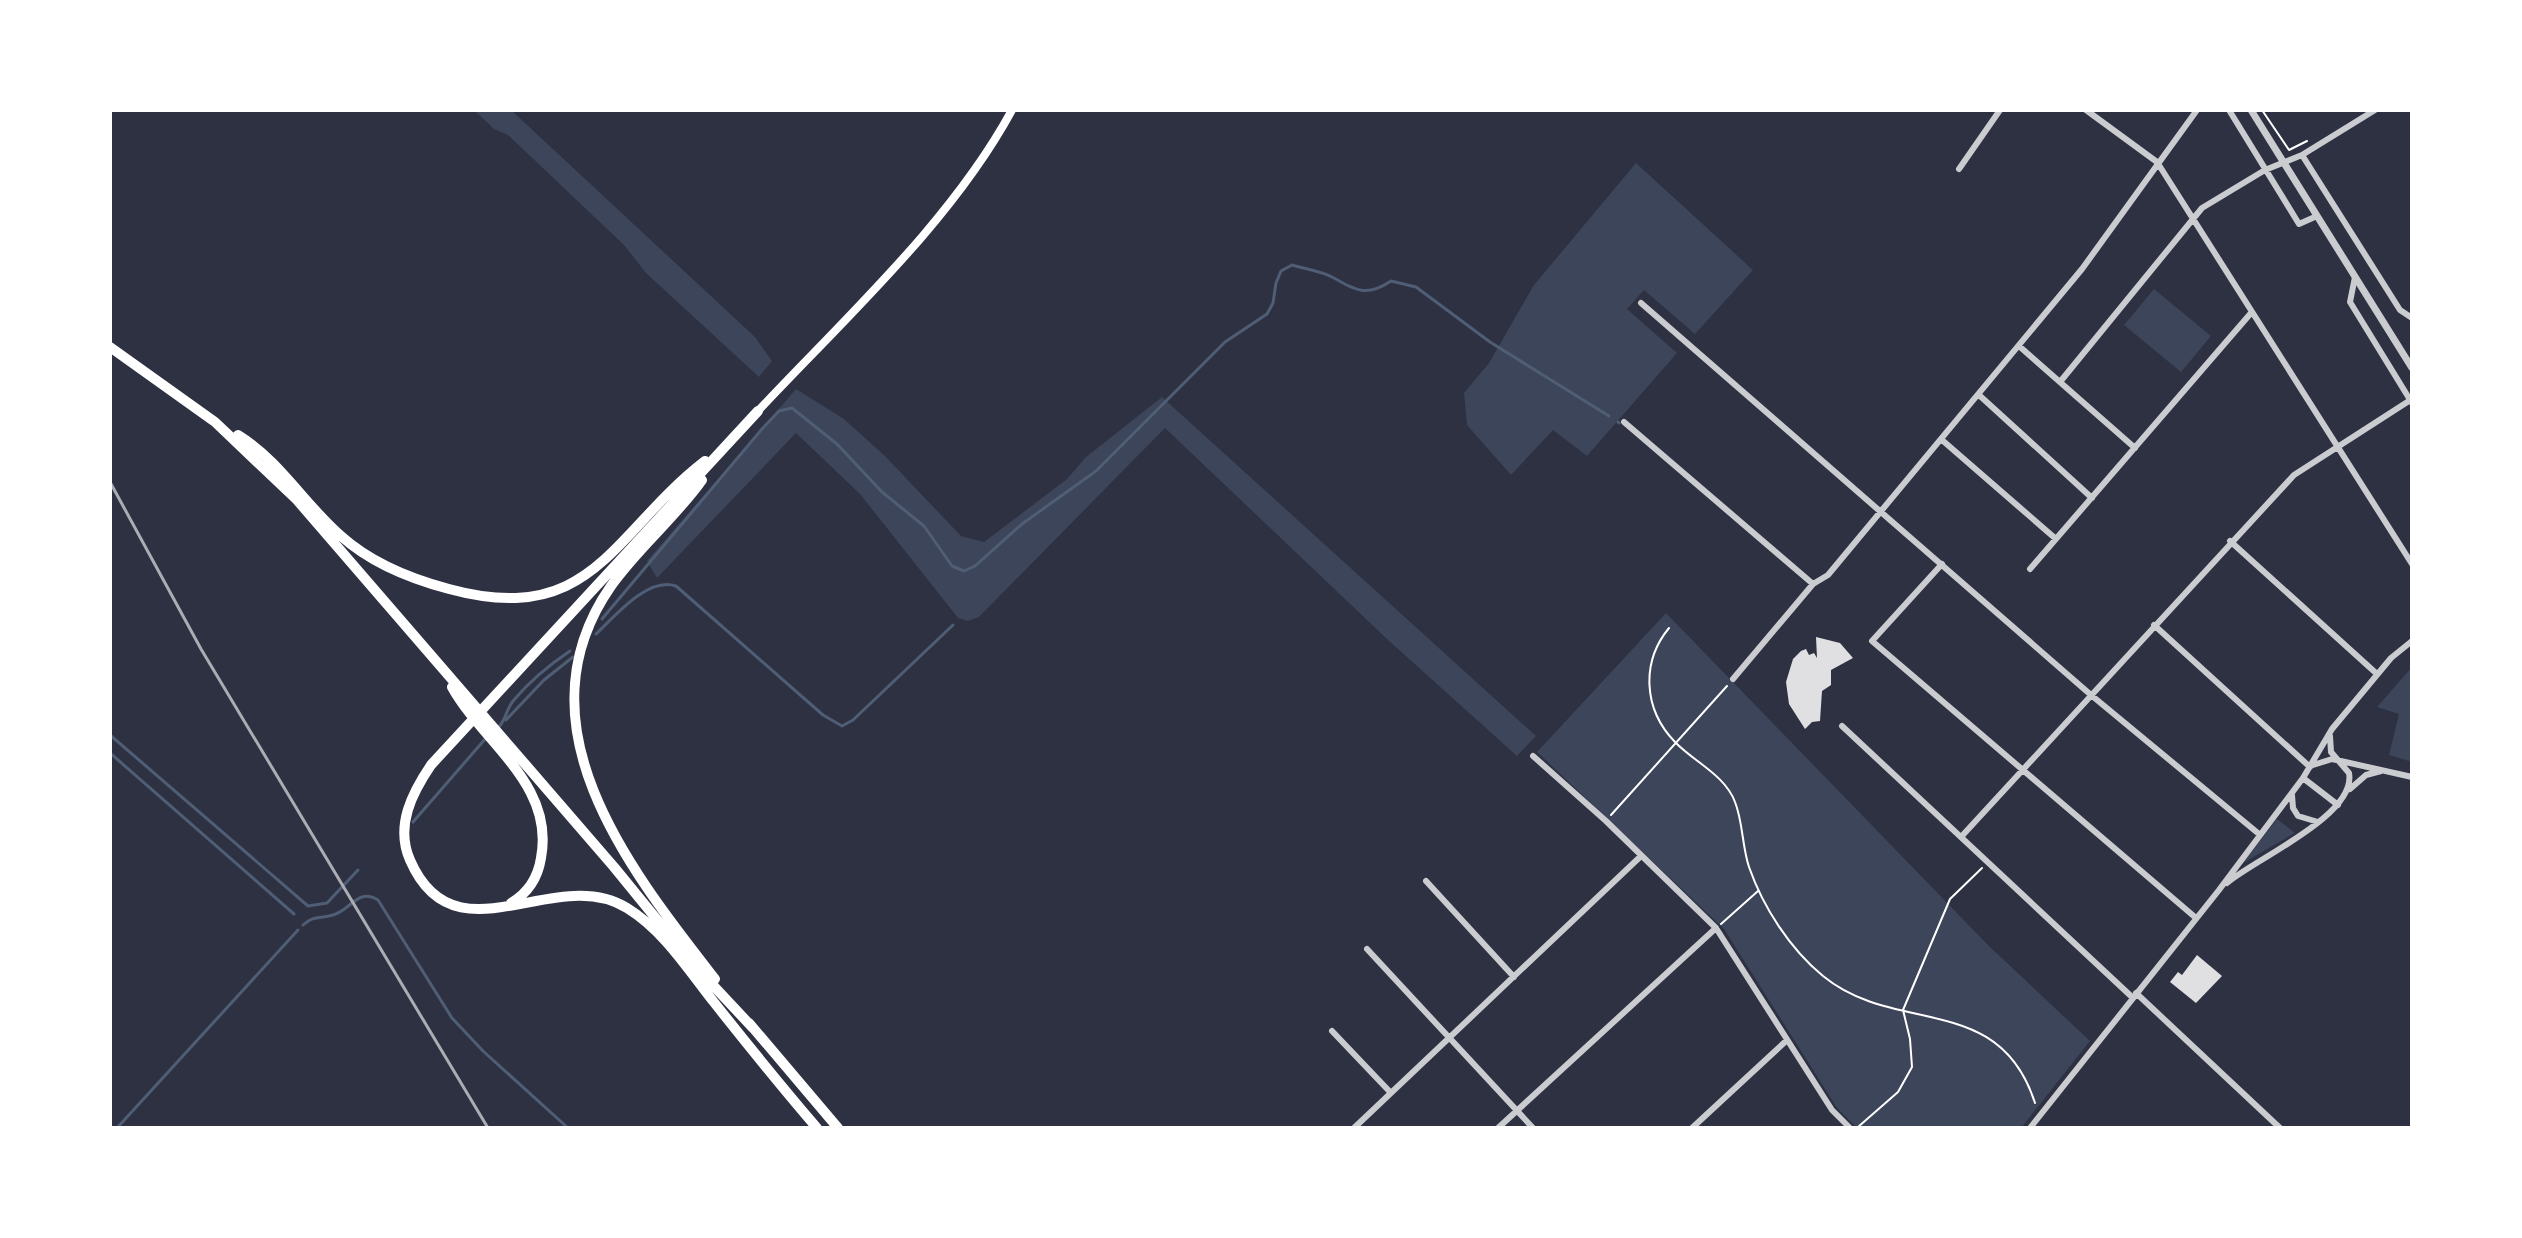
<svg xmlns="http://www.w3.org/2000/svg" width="2522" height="1238" font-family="Ubuntu,sans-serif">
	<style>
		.green { fill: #3c4559 }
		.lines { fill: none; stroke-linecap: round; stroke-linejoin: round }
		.stream { stroke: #4f5d75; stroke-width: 3 }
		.building { fill: #e0e0e3 }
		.path { stroke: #fff; stroke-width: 2 }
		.minor { stroke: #caccd0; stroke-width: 6 }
		.tertiary { stroke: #caccd0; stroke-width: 7 }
		.secondary { stroke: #fff; stroke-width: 8 }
		.trunk { stroke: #fff; stroke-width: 10 }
		.rail { stroke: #abadb3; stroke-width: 3 }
	</style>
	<rect width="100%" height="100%" fill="#2d3142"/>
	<path class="green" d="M474,110H511L755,337L772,361L759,377L646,273L624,245L508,135L494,129Z
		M1636,163L1753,270L1695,334L1644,290L1627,309L1677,353L1587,456L1553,430L1511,475L1467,425L1464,393L1489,363L1534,285Z
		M2154,289L2211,336L2181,372L2124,325Z
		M796,389L844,419L885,456L961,536L984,542L1067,479L1086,457L1162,397L1536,736L1517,756L1388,640L1165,428L979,617L968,621L958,618L860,494L796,433L657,578L647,561Z
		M1666,613L1989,946L2090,1041L2021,1128H1857L1837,1108L1724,929L1537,752Z
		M2412,667V762L2389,755L2399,714L2377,707Z
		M2277,819L2295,833L2243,863Z"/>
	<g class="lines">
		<path class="stream" d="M1618,422L1619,423
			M602,619L762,429L779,411L792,408L837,444L882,492L924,526L952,566L964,571L975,566L1022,524L1096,471L1225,342L1267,314L1273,303L1276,283L1281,271L1292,265C1305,269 1322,271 1334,278C1357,291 1367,297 1391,281L1416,287L1490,342L1609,416
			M596,634C614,617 648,576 676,586L823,715L842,726L853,720L953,625
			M506,720L544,680L573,657
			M498,728C506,720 506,710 513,701C529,682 549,665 570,651
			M110,735L308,906L327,903L358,870
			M110,753L294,914
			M413,822L486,738
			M303,925C314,915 320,919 333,915C350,911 358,887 378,900L452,1018L483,1051L568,1128
			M117,1128L298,930"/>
	</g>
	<path class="building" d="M1816,637L1840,643L1853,658L1831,670V685L1822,691L1820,721L1812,722L1805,729L1789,704L1786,682L1793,659L1801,651L1806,649L1809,655L1814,653L1817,658Z
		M2197,955L2222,976L2196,1003L2170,982L2178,972L2182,975Z"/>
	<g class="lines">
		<path class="path" d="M2262,110L2289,150L2307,141
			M1669,628C1641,662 1643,709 1675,742C1694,762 1725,775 1735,802C1743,822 1742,846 1749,867C1763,907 1790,949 1823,976C1896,1036 1999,991 2035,1103
			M1611,815L1727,686
			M1721,924L1758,891
			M1858,1127L1898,1092L1912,1067L1910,1039L1903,1010L1950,899L1982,868"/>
		<path class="minor" d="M2086,110L2157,162L2412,564
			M2229,110L2299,224L2317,216
			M2302,155L2400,310L2412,318
			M1959,169L2000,110
			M2355,277L2350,302L2412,403
			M1641,303L2091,695L2259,834
			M2019,346L2135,448
			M2060,382L2202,208L2265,170L2302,155L2375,110
			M1979,395L2092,498
			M1624,422L1813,584
			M1942,440L2056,539
			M2230,541L2377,674
			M1942,564L1872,641L2196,918
			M2030,569L2251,313
			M2154,625L2310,767
			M1733,679L1813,584L1828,575L2082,269L2197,110
			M1842,726L2132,997
			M1533,756L1606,821L1716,928L1832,1110L1850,1128
			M2313,765L2332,759L2412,777
			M2303,778L2338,805
			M2350,789L2366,775L2381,771
			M2292,795L2293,808L2298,816L2318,822
			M1961,837L2294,475L2412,399
			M1426,881L1514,977
			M2227,883C2255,859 2357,815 2349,773L2331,752L2330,736
			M1367,949L1533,1128
			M2136,993L2280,1128
			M1332,1031L1391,1093
			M1354,1128L1641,856
			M1498,1128L1716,928
			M1692,1128L1786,1041
			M2030,1128L2219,890L2303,778L2332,729L2391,658L2412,641"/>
		<path class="tertiary" d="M2251,110L2412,368"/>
		<path class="secondary" d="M758,411C844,319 952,221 1012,110"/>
		<path class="trunk" d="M110,347L215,422L297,500L614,867L694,965L753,1028
			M758,411L431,765C412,793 395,826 410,860C455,964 555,863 627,908C663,930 687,968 713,1001C747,1044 781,1086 817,1128
			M238,435C280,461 304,504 341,536C371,563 411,579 449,589C593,628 612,533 705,461
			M702,480C675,518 638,548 611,586C514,725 630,870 715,979
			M452,687C483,743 555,784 541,858C538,877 528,893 511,903
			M749,1023L838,1128"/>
		<path class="rail" d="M110,482L201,649L488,1128"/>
	</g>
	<rect width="2522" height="1238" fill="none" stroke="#ffffff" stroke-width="224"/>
</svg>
